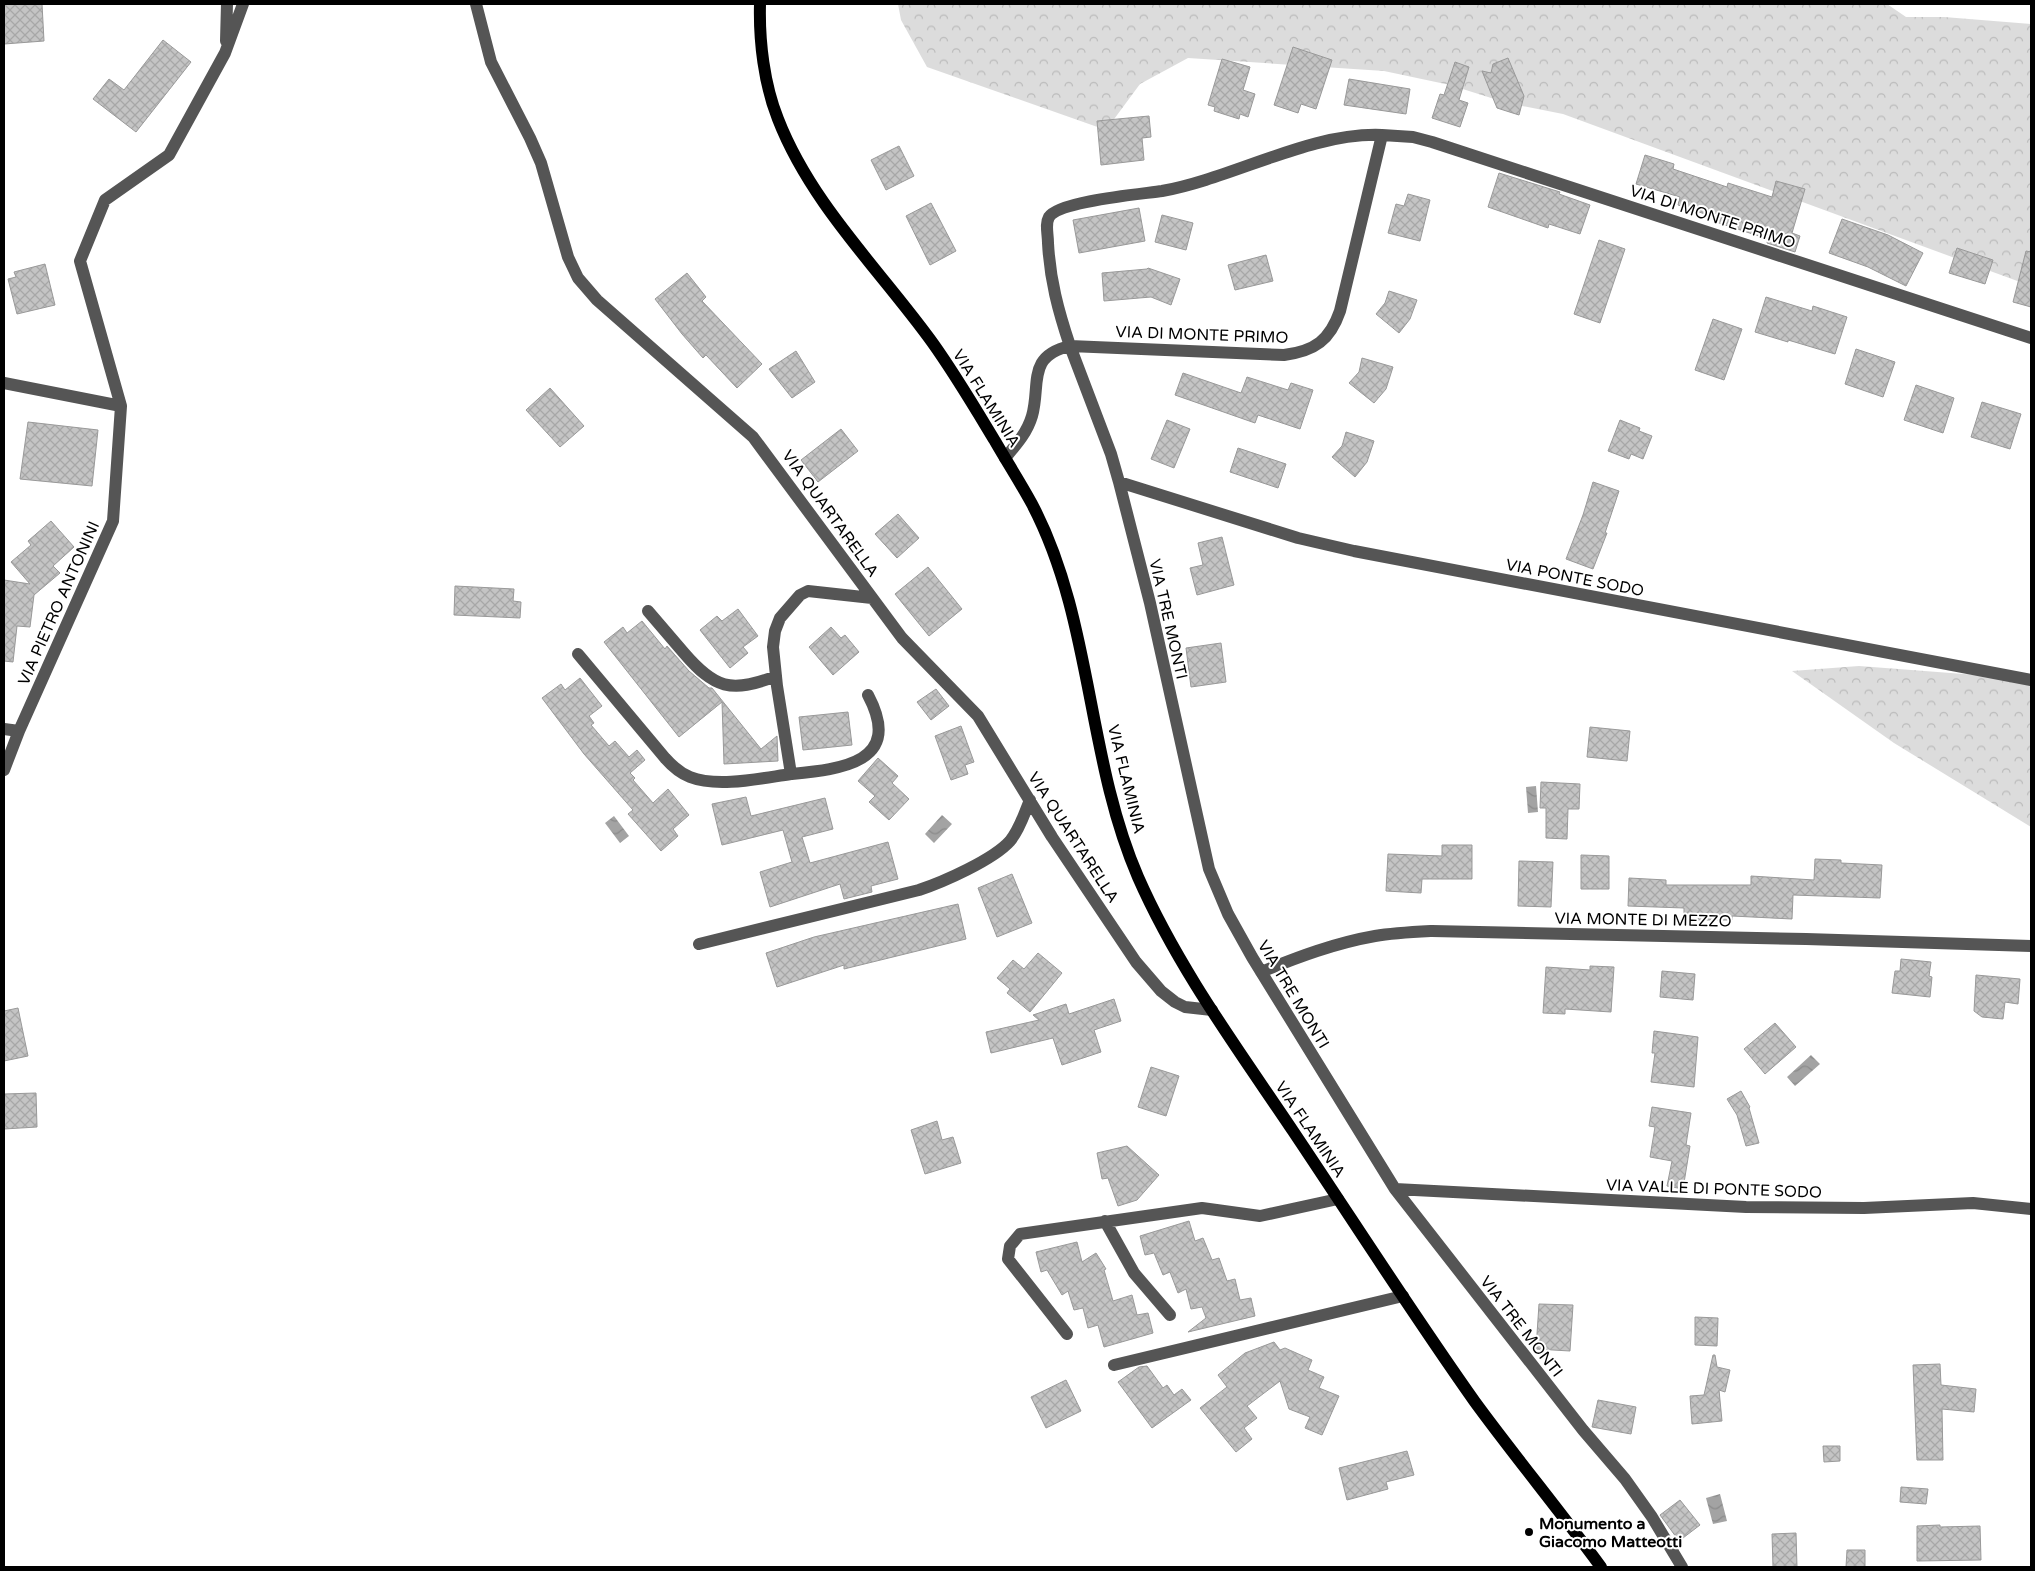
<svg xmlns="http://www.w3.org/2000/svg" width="2035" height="1571" font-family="'Varela Round',sans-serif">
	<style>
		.forest { fill: url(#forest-crowns) }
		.water { fill: url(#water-waves) }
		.building { fill: url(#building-cross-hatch); stroke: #999 }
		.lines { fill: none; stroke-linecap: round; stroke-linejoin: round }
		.minor { stroke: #555; stroke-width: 12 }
		.major { stroke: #000; stroke-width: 12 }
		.poi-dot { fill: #000; stroke: #fff; stroke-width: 2 }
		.labels { text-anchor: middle; stroke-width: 4; stroke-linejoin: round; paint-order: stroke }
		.street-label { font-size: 16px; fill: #000; stroke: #fff }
		.poi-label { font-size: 16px; font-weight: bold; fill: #000; stroke: #fff; text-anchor: start }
	</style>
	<defs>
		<pattern id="forest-crowns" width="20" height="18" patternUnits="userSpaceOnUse" patternTransform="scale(1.25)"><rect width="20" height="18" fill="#dcdcdc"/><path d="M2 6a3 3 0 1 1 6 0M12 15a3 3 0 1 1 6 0" fill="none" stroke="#bbb"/></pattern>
		<pattern id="water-waves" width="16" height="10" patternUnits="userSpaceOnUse" patternTransform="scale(1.25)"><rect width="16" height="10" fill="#a3a3a3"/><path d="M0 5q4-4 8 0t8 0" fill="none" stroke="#8b8b8b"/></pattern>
		<pattern id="building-cross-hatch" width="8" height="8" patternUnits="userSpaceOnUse" patternTransform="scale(1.25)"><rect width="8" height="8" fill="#c4c4c4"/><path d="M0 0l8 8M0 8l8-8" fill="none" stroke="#a7a7a7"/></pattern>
	</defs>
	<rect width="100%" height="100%" fill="#fff"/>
	<path class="forest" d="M898,4H1887L1906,17H1944L2031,24V286L1563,114L1507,103L1450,85L1384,71L1188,58L1140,84L1106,130L927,67L901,20Z
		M1859,666L2016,678L2031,681V827L1894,743L1792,671Z"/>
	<path class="water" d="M1536,786L1538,812L1528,813L1526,787Z
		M942,815L952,824L934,843L925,834Z
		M614,816L629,836L620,843L605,823Z
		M1811,1055L1820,1064L1795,1086L1787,1077Z
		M1720,1494L1727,1521L1713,1524L1706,1498Z"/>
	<path class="building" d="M4,4H42L44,41L4,44Z
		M163,40L191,62L136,132L93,99L109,79L124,90Z
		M1293,47L1332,60L1316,109L1301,104L1298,113L1274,105Z
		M1508,58L1524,96L1519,115L1497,108L1482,71L1491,73L1493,64Z
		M1222,59L1250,67L1243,90L1255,94L1248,117L1240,114L1239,119L1214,111L1215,107L1208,105Z
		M1455,62L1469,67L1459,100L1468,103L1460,127L1432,118L1440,94L1444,95Z
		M1349,79L1410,89L1406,114L1344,105Z
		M1149,116L1151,137L1142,138L1144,160L1101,165L1097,121Z
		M899,146L914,176L886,190L871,160Z
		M1645,155L1674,164L1673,169L1727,187L1728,183L1772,197L1776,181L1805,189L1792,233L1800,236L1795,252L1767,243L1768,239L1716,222L1717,218L1678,205L1680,197L1636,184Z
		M1499,173L1560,192L1559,194L1590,205L1580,234L1549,224L1548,228L1488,207Z
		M1408,194L1430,200L1420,241L1388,233L1396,204L1404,206Z
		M931,203L956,251L930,265L906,216Z
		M1139,208L1145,241L1079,253L1073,220Z
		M1162,215L1193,223L1186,250L1155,242Z
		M1842,219L1888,235L1923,253L1906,286L1868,267L1829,253Z
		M1599,240L1625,249L1600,323L1574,314Z
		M1957,248L1993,260L1985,284L1949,273Z
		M2026,251L2031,252V307L2013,302Z
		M1266,255L1273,281L1235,290L1228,265Z
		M45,264L55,305L17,314L8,279L16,277L14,272Z
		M1148,268L1180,279L1171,305L1151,297L1104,301L1102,273L1147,269Z
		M687,273L706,297L702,301L762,364L737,388L706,355L703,358L682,334L655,299Z
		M1389,291L1417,300L1410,319L1399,333L1376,314L1385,303Z
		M1766,297L1812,311L1813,306L1847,317L1835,354L1788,340V342L1755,332Z
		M1713,319L1742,329L1724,380L1695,370Z
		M1856,349L1895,362L1883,397L1845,384Z
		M796,351L815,382L792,398L769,369Z
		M1362,358L1393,367L1386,389L1374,403L1349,383L1359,372Z
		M1183,373L1241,393L1247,377L1288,390L1291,383L1313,390L1300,429L1258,415L1255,423L1175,395Z
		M1916,385L1954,398L1943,433L1904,420Z
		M550,388L584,426L560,447L526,410Z
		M1982,402L2021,414L2010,449L1971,437Z
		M1167,420L1190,429L1174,468L1151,459Z
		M1620,420L1640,428L1639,431L1652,436L1643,459L1631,454L1629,459L1608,451Z
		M28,422L98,430L92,486L20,479Z
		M841,429L858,451L818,482L801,460Z
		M1346,432L1374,441L1367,462L1355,477L1332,457L1342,446Z
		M1238,448L1286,464L1278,488L1230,472Z
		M1593,482L1619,491L1605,533H1607L1593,569L1566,559L1583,515Z
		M898,514L919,538L897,558L875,534Z
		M51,521L74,547L53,566L60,573L34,595L30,627L17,626L13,662L4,661V580L30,584L11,562L31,545L28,541Z
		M1222,537L1234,585L1197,595L1190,568L1203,565L1198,543Z
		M928,567L962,609L929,636L895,594Z
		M455,586L514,589L513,601L521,602L520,618L454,615Z
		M738,609L758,636L743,647L748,653L730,668L700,630L717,616L722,621Z
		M642,621L665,649L667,646L689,671L709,688H712L761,749L777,736L778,761L724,764L722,702L679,737L604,642L623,627L627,633Z
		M831,627L841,638L845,635L859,652L833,675L809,647Z
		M1221,643L1226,682L1191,687L1186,648Z
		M580,678L602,706L589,716L594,723L591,725L609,746L615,741L629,757L637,750L645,760L630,773L635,778L633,780L653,803L668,789L689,815L673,829L678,836L661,851L628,814L633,810L584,754L542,698L561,684L565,690Z
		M936,689L949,706L931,720L917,702Z
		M848,712L852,745L803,750L799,717Z
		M961,726L974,762L965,765L968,774L951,780L935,736Z
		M1590,727L1630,731L1627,761L1587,757Z
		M878,758L898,776L892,783L909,799L889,820L869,802L875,796L858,781Z
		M1541,782L1580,784L1579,809H1568L1567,839L1546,838V808H1540Z
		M746,797L751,816L825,798L833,829L802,837L810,863L888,842L898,879L871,886L872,892L844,899L840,884L770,907L760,872L792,862L783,830L722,845L712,804Z
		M1442,845H1472V879H1422L1421,893L1386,891L1388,854L1442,856Z
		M1581,855L1609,856V889H1581Z
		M1815,859L1841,860V863L1882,865L1880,898L1793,895L1792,919L1732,916V920H1684V908L1628,906L1629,878L1666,880V885H1751V876L1814,880Z
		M1519,861L1553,862L1551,907L1518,906Z
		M1012,874L1032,923L997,937L978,888Z
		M958,904L966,939L844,969V965L777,987L766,953L814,937Z
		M1038,953L1062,973L1030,1012L1007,993L1010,989L997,978L1013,960L1024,969Z
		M1901,959L1931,962L1929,976L1932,977L1930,997L1892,993L1895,971H1900Z
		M1590,966L1614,967L1611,1012L1565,1009V1014L1543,1013L1546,967L1590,970Z
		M1662,971L1695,974L1693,1000L1660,997Z
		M1976,975L2020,979L2018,1004L2005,1002L2003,1019L1982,1017L1974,1011Z
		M1114,999L1121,1021L1094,1030L1101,1052L1062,1065L1053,1038L991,1053L986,1032L1039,1020L1033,1015L1066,1004L1069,1014Z
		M18,1008L28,1056L4,1061V1011Z
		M1775,1023L1796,1047L1765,1074L1744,1049Z
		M1654,1031L1698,1037L1694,1087L1651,1082L1655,1053H1652Z
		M1151,1067L1179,1076L1166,1116L1138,1107Z
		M1741,1091L1750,1107L1749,1108L1759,1143L1746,1146L1737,1115L1727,1099Z
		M36,1093L37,1127L4,1129V1094Z
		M1652,1107L1691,1113L1686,1145L1690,1146L1683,1189L1667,1186L1672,1161L1650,1157L1655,1127L1649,1126Z
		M937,1121L942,1140L953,1137L961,1163L925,1174L911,1130Z
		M1127,1146L1159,1175L1137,1200L1118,1206L1108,1178L1102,1179L1097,1153Z
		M1189,1221L1195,1241L1203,1238L1212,1260L1219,1258L1227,1281L1235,1279L1240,1300L1251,1298L1255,1316L1188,1332L1206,1318L1202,1307L1191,1309L1186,1289L1178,1293L1170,1272L1163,1275L1154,1253L1145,1255L1140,1236Z
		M1077,1242L1082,1262L1096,1253L1106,1269L1104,1270L1113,1301L1132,1295L1137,1315L1148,1313L1153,1333L1104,1347L1098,1325L1088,1328L1083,1308L1074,1310L1068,1291L1062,1295L1047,1270L1041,1272L1036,1252Z
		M1539,1304L1573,1305L1570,1351L1536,1349Z
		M1695,1317L1718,1318L1717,1346L1695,1345Z
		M1274,1342L1280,1350L1285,1348L1312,1360L1308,1370L1324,1377L1319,1388L1339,1396L1322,1435L1305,1428L1310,1417L1289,1409L1280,1381L1247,1406L1257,1418L1244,1428L1252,1439L1236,1452L1200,1408L1227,1387L1218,1375L1245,1353Z
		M1713,1355H1715L1717,1367L1730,1370L1725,1392L1719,1390L1722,1421L1692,1424L1690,1396L1704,1395Z
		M1940,1364L1941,1385L1976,1389L1974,1412L1942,1409L1943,1460H1917L1913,1365Z
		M1147,1366L1163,1388L1167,1385L1174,1395L1182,1389L1191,1400L1152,1428L1118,1382L1139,1367Z
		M1066,1380L1081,1411L1046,1428L1031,1397Z
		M1598,1400L1636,1407L1631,1434L1592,1427Z
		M1823,1446H1840V1461L1824,1462Z
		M1407,1451L1414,1475L1386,1482L1388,1489L1347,1500L1339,1468Z
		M1901,1487L1928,1489L1926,1504L1900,1502Z
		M1680,1500L1700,1525L1679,1541L1660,1515Z
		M1940,1525V1527L1980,1526L1981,1560L1917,1561V1526Z
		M1796,1533L1797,1567H1773L1772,1534Z
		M1847,1550H1865V1567H1846Z"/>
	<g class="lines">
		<path class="minor" d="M476,4L491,62L530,138L541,163L568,257L578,278L597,300L753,437L902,638L978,716L1052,837L1136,962L1161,991L1175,1002L1185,1007L1212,1010
			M226,41L227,4
			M1382,135C1310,132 1234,178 1162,191C1142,194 1059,201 1049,217C1045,224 1048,234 1048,243C1050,280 1058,310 1070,346L1284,355C1315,351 1330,340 1340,311L1382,135L1413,137L1432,142L2031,338
			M4,383L121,406
			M1005,458C1016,445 1027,433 1032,416C1041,385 1026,356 1070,346L1111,454L1119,482L1150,603L1209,869L1228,914L1252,957L1395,1189L1583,1430L1625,1479L1652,1517L1682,1567
			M1119,482L1298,538L1354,551L2031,680
			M648,611C660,625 672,639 684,653C714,688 731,694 776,676
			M578,654L665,758C672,766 680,773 690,777C718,788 762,778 791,774L777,686L773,647L775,631L780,618L800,595L808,591L872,598
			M4,729L19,731
			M4,770L19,731L113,521L121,406L80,261L105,200L169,155L225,53L243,4
			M791,774C841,769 904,763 868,695
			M699,944L919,890C943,882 993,860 1010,841C1020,829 1024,814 1030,800
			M1261,972C1298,957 1335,943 1375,936C1393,933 1413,932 1432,931L1806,939L2031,946
			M1395,1189L1746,1207L1864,1208L1973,1203L2031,1209
			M1105,1221L1134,1273L1170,1315
			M1067,1334L1008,1259L1010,1246L1020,1234L1202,1208L1260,1216L1338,1199
			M1114,1365L1403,1296"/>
		<path class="major" d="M760,4C759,41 764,84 778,119C811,204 880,270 932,342C955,374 975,408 995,441C1007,462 1020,482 1032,504C1093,620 1086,757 1138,877C1178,968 1238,1049 1293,1131C1354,1222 1412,1313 1475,1402C1516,1458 1560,1511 1601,1567"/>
	</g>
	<circle class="poi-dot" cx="1529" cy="1532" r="5"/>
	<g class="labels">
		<g class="street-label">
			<text transform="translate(1713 216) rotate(18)" y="6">VIA DI MONTE PRIMO</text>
			<text transform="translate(1202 334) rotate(2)" y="6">VIA DI MONTE PRIMO</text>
			<text transform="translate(987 398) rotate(58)" y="6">VIA FLAMINIA</text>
			<text transform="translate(831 513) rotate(54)" y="6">VIA QUARTARELLA</text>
			<text transform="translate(1575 577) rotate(11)" y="6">VIA PONTE SODO</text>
			<text transform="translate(58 603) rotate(-66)" y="6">VIA PIETRO ANTONINI</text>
			<text transform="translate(1169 619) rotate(77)" y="6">VIA TRE MONTI</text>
			<text transform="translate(1127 779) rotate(76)" y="6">VIA FLAMINIA</text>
			<text transform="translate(1074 837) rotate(57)" y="6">VIA QUARTARELLA</text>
			<text transform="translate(1643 919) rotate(1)" y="6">VIA MONTE DI MEZZO</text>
			<text transform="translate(1294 994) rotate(59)" y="6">VIA TRE MONTI</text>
			<text transform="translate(1311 1129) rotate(56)" y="6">VIA FLAMINIA</text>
			<text transform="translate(1714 1188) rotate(2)" y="6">VIA VALLE DI PONTE SODO</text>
			<text transform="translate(1522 1326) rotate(52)" y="6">VIA TRE MONTI</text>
		</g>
		<g class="poi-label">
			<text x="1539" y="1529">Monumento a<tspan x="1539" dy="18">Giacomo Matteotti</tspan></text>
		</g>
	</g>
	<rect width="2035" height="1571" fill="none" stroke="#000000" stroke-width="10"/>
</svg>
